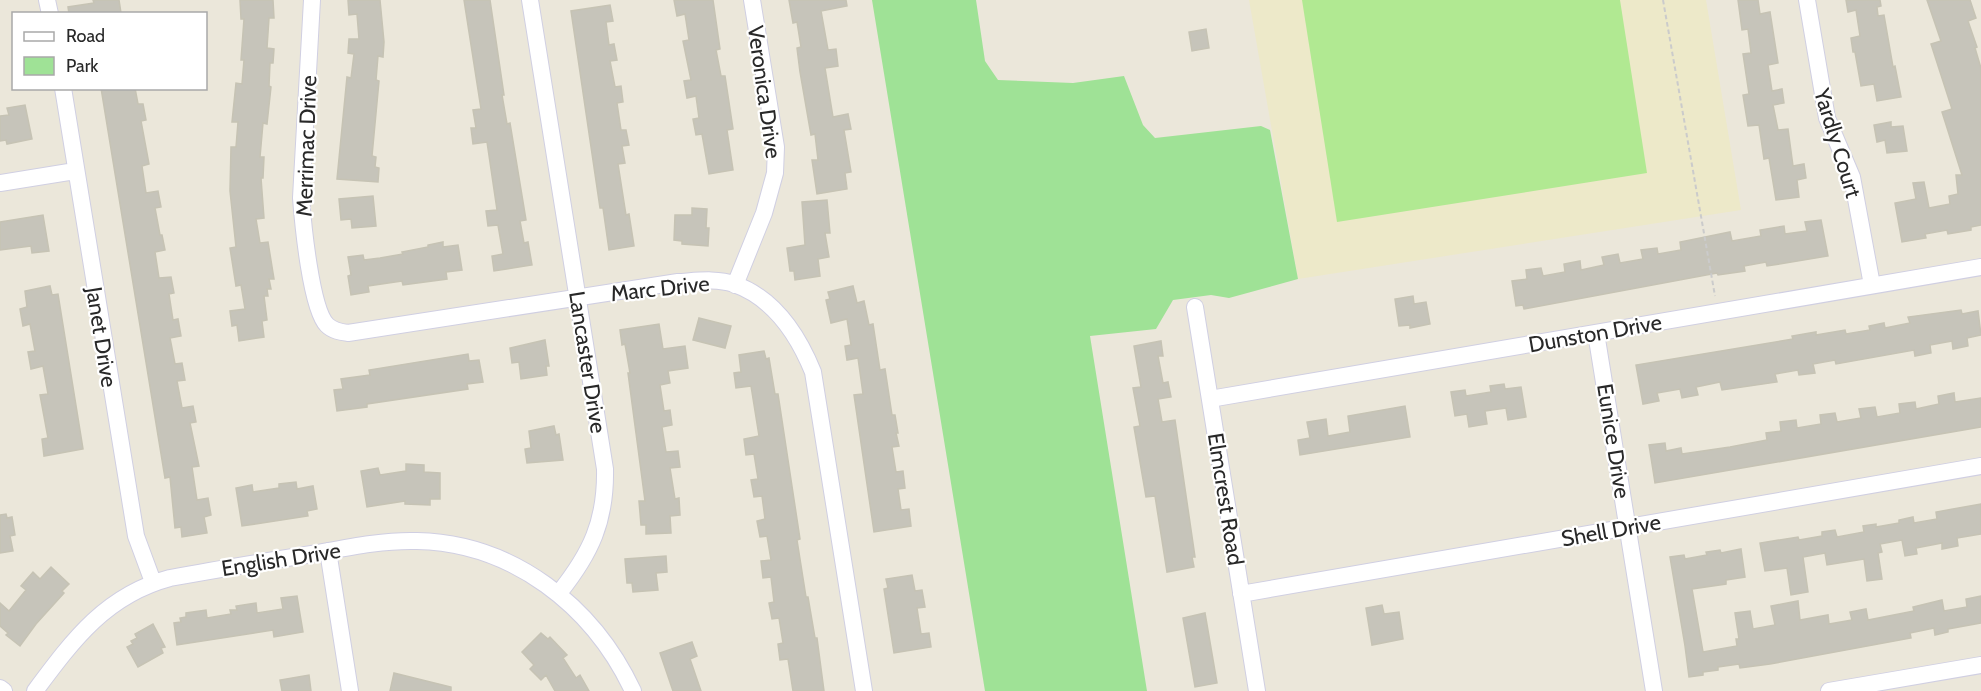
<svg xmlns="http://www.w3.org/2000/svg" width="1981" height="691" font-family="Cabin,sans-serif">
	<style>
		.education { fill: #ede9c9 }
		.green { fill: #9fe296 }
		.pitch { fill: #b1e992 }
		.building { fill: #c6c4ba; stroke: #c6c3b4; stroke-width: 1.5 }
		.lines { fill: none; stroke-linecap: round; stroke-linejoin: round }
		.minor-casing { stroke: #d0cfe2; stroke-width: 18 }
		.path { stroke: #cbcbcb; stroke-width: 2; stroke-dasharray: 4.5 3; stroke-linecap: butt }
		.minor { stroke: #fff; stroke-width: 16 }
		.labels { text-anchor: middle; stroke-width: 4.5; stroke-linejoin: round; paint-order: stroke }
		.street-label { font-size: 22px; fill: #282828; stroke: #fff }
	</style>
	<rect width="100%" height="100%" fill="#ebe7da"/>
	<path class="education" d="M1249,0H1706L1741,210L1298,279Z"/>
	<path class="green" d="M872,0H976L985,61L998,80L1073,83L1124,76L1143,125L1155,138L1261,126L1270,130L1298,279L1229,298L1211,295L1173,300L1156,329L1090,336L1147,691H985Z"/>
	<path class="pitch" d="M1302,0H1620L1647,173L1337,222Z"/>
	<path class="building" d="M93,0H119L121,13L69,14L68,7L94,3Z
		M240,0H273L274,18H269L267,48L274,49L273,63H270L269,86L271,87L267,124L263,123L260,157H264L263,178H261L264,218L256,219L260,243L268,242L274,279H269L271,289H267L268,296H264L267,320L262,321L264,337L239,341L237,325L232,326L230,311L245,309L241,285L236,286L230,248L236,247L230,191L231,147H236L238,122H232L236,83L242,84L244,60H241L244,19H241Z
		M348,0H380L384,42L383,57L378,56L376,80L379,81L372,156L376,157L375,167L379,168L378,182L337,179L347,77L351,78L354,54L348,53L349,39H359L357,14L349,15Z
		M464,0H490L504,95H502L507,124L510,123L526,220L520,221L524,243L528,242L532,265L494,271L492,256L503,254L498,225L488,226L486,211L497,210L487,142L473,144L471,128H476L473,110L481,109Z
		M674,0H713L720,49L716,50L721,76H725L733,129L727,130L733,170L709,174L702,134L696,135L693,119L699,118L696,96L687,98L684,81L691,80L683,41L689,40L685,14L677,16Z
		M789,0H846L847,6L821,11L828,50L836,49L838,66L825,68L833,117L848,114L851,129L844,130L851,172L845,173L847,189L817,194L812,160H818L815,134L811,135L800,72L797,48L801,47L797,22L793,23Z
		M1738,0H1758L1760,14L1770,12L1778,63L1768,65L1772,91L1782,89L1784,103L1773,105L1778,130L1788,129L1793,166L1804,164L1806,178L1797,180L1799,197L1776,200L1769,158L1764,159L1759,125L1748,126L1743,95L1749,94L1743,54L1751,53L1748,29L1742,30Z
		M1846,0H1880L1881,6L1877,7L1878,16L1884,15L1893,67L1895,66L1901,97L1877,101L1874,84L1861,86L1855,52H1853L1851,38L1860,36L1856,10L1848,12Z
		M1927,0H1970L1976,18L1968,21L1977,47L1975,48L1981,68V225L1971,227V230L1948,234L1947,230L1925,234L1926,238L1902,242L1895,203L1916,199L1913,183L1924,182L1929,208L1950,204L1949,196L1958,194L1956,175H1962L1942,112L1952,109L1931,44L1941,41Z
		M610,5L613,21L606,22L609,45L614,44L617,60L610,61L615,87L621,86L623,102L617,103L621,130H626L629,145L622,146L625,163L618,164L626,215L629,214L634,246L609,250L603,208H600L571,11Z
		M1206,29L1209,48L1192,51L1189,32Z
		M101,88H135L138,104H143L146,120L141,121L149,164L142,166L146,193L158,191L161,207L155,208L160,235H162L165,250L155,252L159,278L171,277L174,293L169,294L173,320L178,319L181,336L170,338L175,364L182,363L185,380L177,381L182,408L193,406L196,422L190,423L199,466L192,467L197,500L208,498L211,515L204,517L207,533L182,537L181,527L175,528L170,477L165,478Z
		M25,105L32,139L7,144L6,140L0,141V116L9,115L7,108Z
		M1891,122V127L1903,126L1907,151L1887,153L1885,140L1877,142L1874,125Z
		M373,196L376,226L352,228L351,219L341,220L339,199Z
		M827,200L830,233H825L829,257L818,259L820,276L795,280L794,271H790L787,248L805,245L802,202Z
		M692,208L707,209L706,228H709L708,246L682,244V241L674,240L675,215H692Z
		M43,215L49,251L32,253L31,246L0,250V222Z
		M1821,220L1828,256L1767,266L1766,262L1744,266L1745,271L1718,275L1717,273L1524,309L1523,305L1516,306L1512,281L1527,279L1526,270L1541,268L1543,276L1565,272L1564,264L1580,261L1581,270L1604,265L1602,257L1618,254L1620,263L1643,259L1641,250L1657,248L1658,254L1681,250L1680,242L1730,232L1732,241L1761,236L1760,230L1784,226L1785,234L1807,231L1805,222Z
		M443,242V247L458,245L462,270L446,272L447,279L403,285L402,281L368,286L369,292L351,295L348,276L351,275L348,257L363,255L364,260L380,258L403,254L402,252L428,247V245Z
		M50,286L52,295L58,294L83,449L44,456L42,439L48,438L40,395L48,394L43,366L31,369L28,352L35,351L30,324L23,326L20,309L27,307L25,291Z
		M853,286L857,303L864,301L869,325L873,324L880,370L885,369L892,415H895L898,433H896L899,446L892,447L896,472L903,471L905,488L898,489L901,510L909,509L911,526L874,532L854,395L863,394L858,358L847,360L845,346L851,345L847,319L831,323L826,300L830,299L828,292Z
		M1413,296L1414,304L1426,302L1430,324L1410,328V325L1399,326L1395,299Z
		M1961,310L1962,314L1978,311L1981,335L1967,338L1968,346L1953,349L1952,341L1930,345L1931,353L1915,356L1914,350L1836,364L1835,360L1813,364L1815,373L1799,375L1798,370L1775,374L1777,382L1722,390L1720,382L1696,387L1698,395L1682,398L1680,389L1657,393L1659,401L1643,404L1636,365L1793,339L1792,336L1816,332V335L1845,330L1846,334L1870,330L1869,326L1884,323L1885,328L1910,323L1908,317Z
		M699,318L731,326L725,348L693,340Z
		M659,324L663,349L685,346L688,368L668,371L670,383L660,385L664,411L670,410L672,425L662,427L666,452L678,451L680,467L670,468L675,499L679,498L680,515L670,516L671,533L646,534V525H641L639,501H645L628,373H630L625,344L622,345L620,330Z
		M545,340L549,366H546L547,375L521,379L519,362L512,363L510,348Z
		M1161,341L1163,356H1158L1163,383L1168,382L1171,397L1158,399L1162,422L1175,420L1195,557H1192L1194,567L1167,572L1155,496L1146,497L1134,427L1140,426L1133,388L1141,387L1134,346Z
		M764,351L766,359L769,358L775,394H778L800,539L797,540L806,597H808L815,638H817L824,691H793L788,659L780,660L778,644L783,643L779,618L772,619L769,603L774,602L771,577L763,578L761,561L771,560L767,536L760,537L757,521L765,519L762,496L754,497L751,480L758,479L754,454L746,455L744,439L759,436L751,386L736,388L734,373L741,372L739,355Z
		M468,354L469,361L479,360L483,382L467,384L468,389L367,404V407L337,411L334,390L343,389L341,379L370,375L369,370Z
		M1504,384L1505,389L1521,387L1526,417L1508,420L1506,408L1485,411L1487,424L1469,427L1467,414L1455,416L1451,392L1465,390L1466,396L1491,392L1490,386Z
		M1954,393L1955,402L1981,398V427L1655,483L1649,445L1665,443L1666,451L1681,448L1682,454L1730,447L1767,440L1766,433L1781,431L1780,422L1796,420L1797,428L1821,424L1820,415L1835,413L1837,422L1861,418L1859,409L1875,407L1877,417L1900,413L1899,404L1915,402L1916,409L1939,404L1938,396Z
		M1405,406L1410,437L1300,455L1298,440L1310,438L1307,422L1326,419L1328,436L1350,432L1348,416Z
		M554,426L556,435L559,434L563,460L527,463L525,449L531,448L529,431Z
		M406,464L424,465V472L440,473V499H430V505L405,504V501L367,507L361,471L378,468L380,475L406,471Z
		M296,482L297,489L313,486L317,509L307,511L308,516L242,526L236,488L252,485L253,492L279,488V484Z
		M1981,504V534L1957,538L1958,546L1942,549V543L1916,548L1917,554L1905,556L1902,540L1880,544L1882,552L1878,553L1882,579L1867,581L1864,559L1827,565L1825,553L1803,557L1808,592L1791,595L1787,568L1765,571L1760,543L1798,537L1799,540L1822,536V532L1835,530L1837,537L1864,532L1863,526L1876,524V527L1899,523V520L1913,517L1914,523L1937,519L1936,512Z
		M6,514L7,518L12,517L15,535L10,536L13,551L0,553V515Z
		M1741,549L1745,577L1726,580V584L1692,589L1703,652L1737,646L1736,639H1739L1735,613L1750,611L1753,629L1775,625L1771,606L1798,601L1800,620L1828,615L1829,624L1852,620L1850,612L1866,609L1868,620L1914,611L1913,607L1942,600L1944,611L1967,607L1966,599L1981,596V623L1948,629V632L1935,635L1934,628L1910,633L1911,638L1770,664L1740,668L1739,664L1718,667V670L1703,672V675L1689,677L1685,646L1670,557L1684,555L1685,559L1707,555L1706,552L1720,550L1721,553Z
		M666,556L667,572L656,573L658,590L633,592L632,583H627L625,559Z
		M51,567L69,584L62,591L64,593L36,624L20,646L6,635L8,633L0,626V603L9,611L26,590L21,586L33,572L40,579Z
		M912,575L915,591L922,590L925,607L917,608L921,634L929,633L931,647L894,653L884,589L888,588L886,579Z
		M297,596L303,632L274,637L273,630L177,645L174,623L181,622L180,618L186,617V613L206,610L207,618L231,614L230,610H237L236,606L256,603L257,613L283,609L281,598Z
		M1382,605L1384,614L1399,612L1403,639L1372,645L1366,608Z
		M1205,613L1217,683L1195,687L1183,618Z
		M153,624L165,647L161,648L163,653L138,667L127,647L133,644L131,641L137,638L135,634Z
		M541,633L548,639L550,637L567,655L563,658L576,678L580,675L589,691H555L546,675L541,680L530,669L534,665L522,652Z
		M692,642L697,656L690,659L701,691H673L660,653Z
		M394,673L451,687V691H390Z
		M309,675L311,691H282L280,680Z"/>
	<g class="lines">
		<defs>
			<path id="minor" d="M47,0L50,14
				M312,0L301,198C303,224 311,309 327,325C333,331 341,332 348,333L678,282C696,281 717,278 734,284C774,298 798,335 813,372L864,691
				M530,0L605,469C606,521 591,553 559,593
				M1807,0L1827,118L1852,177L1872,285
				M63,88L136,536L153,582
				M0,183L75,171
				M735,285L764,213L775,173L776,147L752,0
				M1195,307L1257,691
				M1596,333L1654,691
				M1210,399L1981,267
				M328,551L350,691
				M1241,594L1981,466
				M0,688L4,691
				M35,691C73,640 106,595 170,578C219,569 268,561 318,553C350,547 384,540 417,541C513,543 593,606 633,691
				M1829,691L1981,665"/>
		</defs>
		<use href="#minor" class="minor-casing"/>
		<path class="path" d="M1663,0L1715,296"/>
		<use href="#minor" class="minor"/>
	</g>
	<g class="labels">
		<g class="street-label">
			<text transform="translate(765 92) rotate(82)" y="8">Veronica Drive</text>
			<text transform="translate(1838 143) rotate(73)" y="8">Yardly Court</text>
			<text transform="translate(306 146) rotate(-88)" y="8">Merrimac Drive</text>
			<text transform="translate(660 288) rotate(-6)" y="8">Marc Drive</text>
			<text transform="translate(1595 333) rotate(-10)" y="8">Dunston Drive</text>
			<text transform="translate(102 337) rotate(81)" y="8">Janet Drive</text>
			<text transform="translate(588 362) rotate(81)" y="8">Lancaster Drive</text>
			<text transform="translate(1614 441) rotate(81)" y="8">Eunice Drive</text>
			<text transform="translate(1226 499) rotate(81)" y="8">Elmcrest Road</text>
			<text transform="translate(1611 530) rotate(-10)" y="8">Shell Drive</text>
			<text transform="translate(281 559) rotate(-9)" y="8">English Drive</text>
		</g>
	</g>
	<rect x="12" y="12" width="195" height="78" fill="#ffffff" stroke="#a9a9a9" stroke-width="1.5"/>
	<rect x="24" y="32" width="30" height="9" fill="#ffffff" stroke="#a9a9a9" stroke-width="1.5"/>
	<text x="66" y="42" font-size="18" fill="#282828">Road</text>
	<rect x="24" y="57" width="30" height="18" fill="#9fe296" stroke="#a9a9a9" stroke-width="1.5"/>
	<text x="66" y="72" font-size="18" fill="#282828">Park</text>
</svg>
